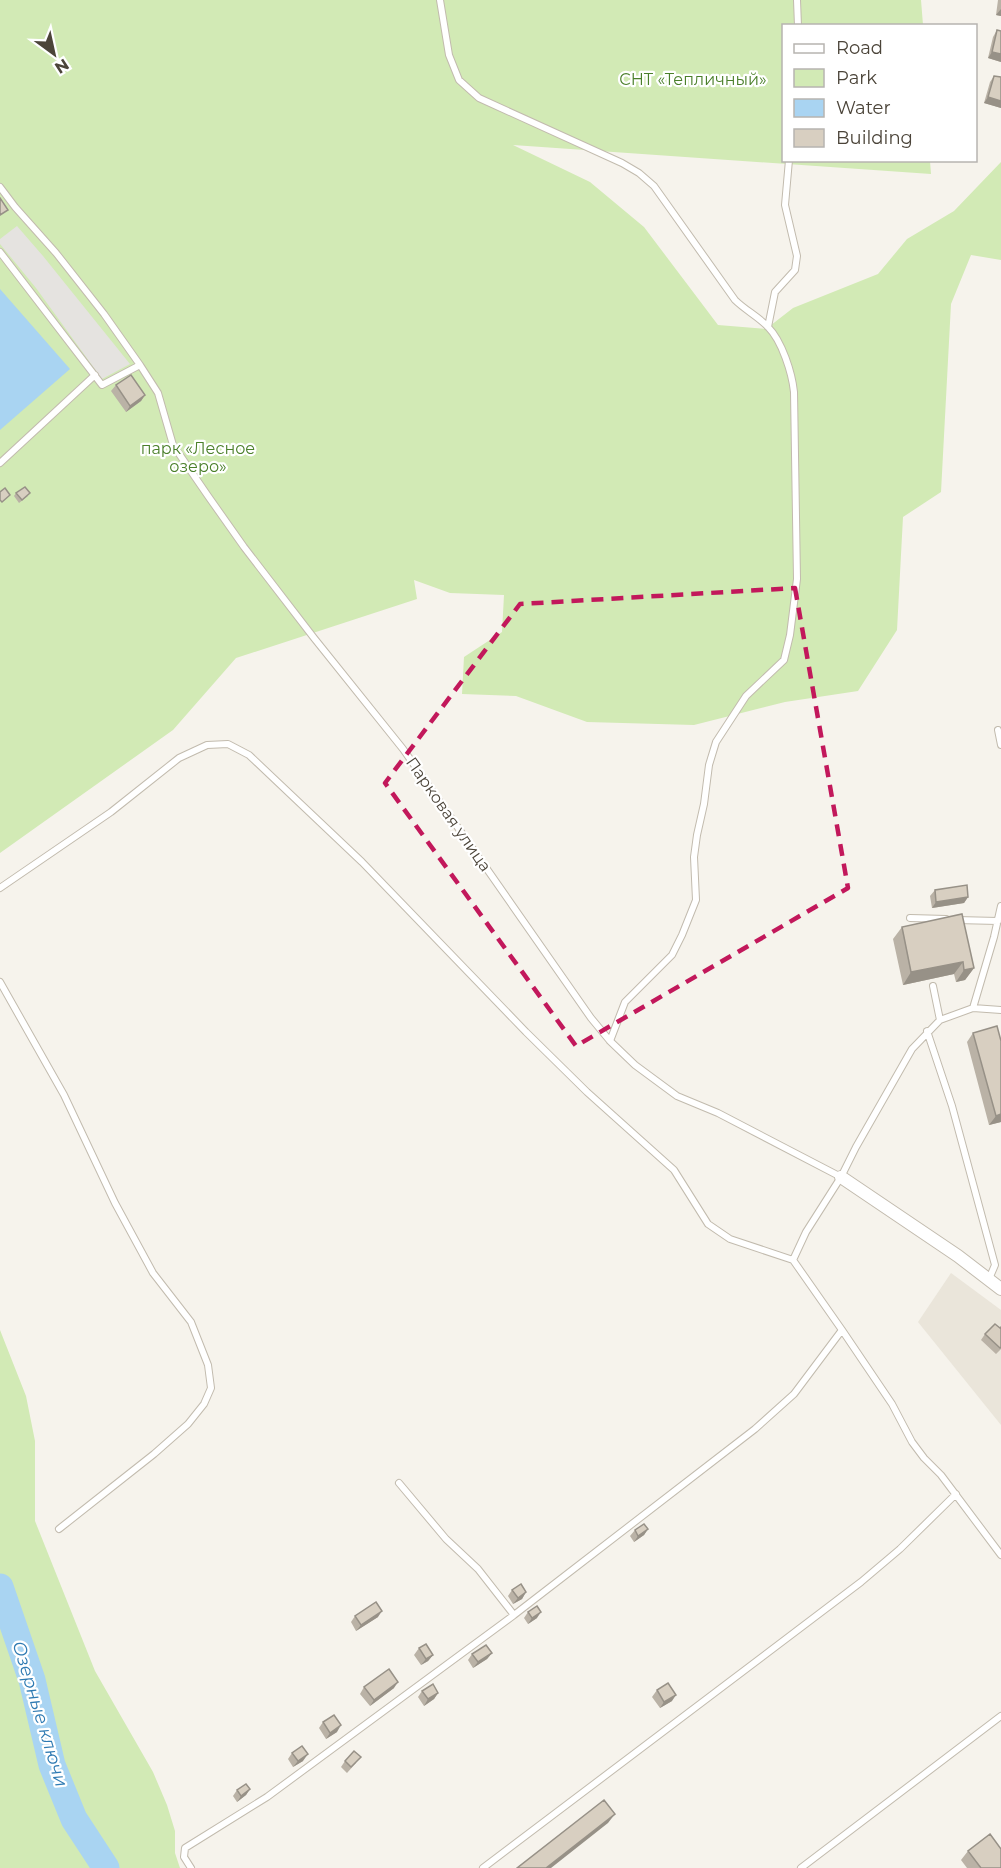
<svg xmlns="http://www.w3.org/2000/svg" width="1001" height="1868" font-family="Montserrat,sans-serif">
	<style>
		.residential { fill: #eae5da }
		.green { fill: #d2eab5 }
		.parking { fill: #e5e3e0 }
		.water { fill: #a9d4f2 }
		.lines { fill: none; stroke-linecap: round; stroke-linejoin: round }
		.river { stroke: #a9d4f2; stroke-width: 27 }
		.lane-casing { stroke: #c2bbae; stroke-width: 8 }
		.street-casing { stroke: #c2bbae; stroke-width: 14 }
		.lane { stroke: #fff; stroke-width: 6 }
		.street { stroke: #fff; stroke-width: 12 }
		.wall { fill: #bab2a6 }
		.shaded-wall { fill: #979187 }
		.building { fill: #d8cfc1; stroke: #979187; stroke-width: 1.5 }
		.marked { fill: none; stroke: #c2185b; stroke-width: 4.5; stroke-dasharray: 12 8; stroke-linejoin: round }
		.labels { text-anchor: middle; stroke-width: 4.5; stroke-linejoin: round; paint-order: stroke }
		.park-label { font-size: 16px; fill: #4a7f2a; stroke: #fff }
		.street-label { font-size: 16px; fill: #4b4439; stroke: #fff }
		.water-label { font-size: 18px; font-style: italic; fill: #2e7ab2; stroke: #fff }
	</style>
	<rect width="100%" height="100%" fill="#f6f3ec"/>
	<path class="residential" d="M951,1273L1001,1310V1425L918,1322Z"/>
	<path class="green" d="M0,0H921L923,25L784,26V160L930,161L931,174L513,145L590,182L644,227L718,325L766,329L793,308L878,274L907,239L954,211L1001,162V260L971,255L951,304L941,492L903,517L897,630L858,691L785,702L694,725L587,722L516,696L462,694L464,657L502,632L504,595L450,593L414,580L417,599L236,658L173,730L0,853Z
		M0,1330L26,1396L35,1441V1521L95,1671L153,1772L167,1805L175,1831V1853L180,1868H0Z"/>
	<path class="parking" d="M17,226L43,256L130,364L102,379L36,288L0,244V239Z"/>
	<path class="water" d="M0,289L70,369L0,430Z"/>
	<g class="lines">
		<path class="river" d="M0,1587L32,1680L52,1765L74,1819L106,1868"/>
		<defs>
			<path id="lane" d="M440,0L449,55L459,80L479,98L622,163L639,173L654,186L735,300C745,310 759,317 768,327C782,341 792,373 794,392L797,579L790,635L784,660L746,696L716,742L709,765L704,804L697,835L694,857L696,900L682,935L672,955L625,1002L610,1041
				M797,0L798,26
				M0,187L15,207L56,253L104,314L140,365L158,393L173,445L208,496L244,547L314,638L403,749L591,1018L610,1041L635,1065L677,1096L718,1113L841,1177
				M0,252L102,385L140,365
				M768,327L775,292L795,270L797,256L785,205L789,160
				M0,463L95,375
				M998,730L1001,745
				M0,888L111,812L179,758L207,745L228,744L249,755L362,862L526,1032L587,1092L674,1170L708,1224L730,1239L793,1260
				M910,918L946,919
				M956,920L998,921
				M0,982L64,1095L115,1203L153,1273L191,1322L208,1365L211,1388L204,1404L188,1424L154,1454L59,1529
				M933,986L940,1020
				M973,1008L994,937L1001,906
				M927,1031L952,1106L995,1265L989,1279
				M842,1330L892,1404L912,1442L924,1458L941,1475L1001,1555
				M399,1483L446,1539L478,1569L514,1615
				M191,1868L184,1857L185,1848L267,1797L514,1615L755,1429L794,1394L842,1330L793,1260L806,1232L841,1177L856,1147L912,1049L940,1020L973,1008L1001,1010
				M483,1868L861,1582L900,1549L956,1494
				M801,1868L1001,1716"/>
			<path id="street" d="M841,1177L958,1256L1001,1289"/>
		</defs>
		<use href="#lane" class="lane-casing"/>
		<use href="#street" class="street-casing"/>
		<use href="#lane" class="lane"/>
		<use href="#street" class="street"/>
	</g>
	<path class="wall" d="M998,0H1001V16L996,15Z
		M997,30L1001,62L988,58L993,37Z
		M994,76L1001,77V108L984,103L990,82Z
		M116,385L145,395L141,401L126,412L111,391Z
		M16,493L28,496L19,503L14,496Z
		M935,890L968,897L964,903L932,908L930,896Z
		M902,927L974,968L965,980L956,982L954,974L903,985L893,939Z
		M973,1033L1001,1122L989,1125L967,1042Z
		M1001,1327V1349L996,1354L981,1340L985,1334Z
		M648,1529L644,1535L634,1542L630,1536L635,1530Z
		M512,1590L526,1592L522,1599L513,1604L508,1596Z
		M528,1612L537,1618L528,1624L524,1618Z
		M355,1616L378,1617L356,1631L351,1622Z
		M419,1648L433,1655L428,1661L421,1665L414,1655Z
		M492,1653L487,1659L473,1668L468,1660L472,1654Z
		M364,1687L394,1688L370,1706L360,1694Z
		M657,1690L672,1701L660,1708L652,1697Z
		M422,1691L438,1693L434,1699L424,1706L418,1697Z
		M323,1722L337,1732L326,1739L319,1728Z
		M292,1753L303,1761L293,1767L288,1759Z
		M345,1761L356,1763L347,1773L341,1767Z
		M250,1789L246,1795L237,1802L233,1796L237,1790Z
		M968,1851L1001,1868H967L961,1860Z"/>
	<path class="shaded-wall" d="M1001,9V16L996,15Z
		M992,52L1001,54V62L988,58Z
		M988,97L1001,101V108L984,103Z
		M145,395L141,401L126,412L130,406Z
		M968,897L964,903L932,908L936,902Z
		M963,962L954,974L903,985L911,972Z
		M974,968L965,980L956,982L964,970Z
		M1001,1114V1122L989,1125L996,1116Z
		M648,1529L644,1535L634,1542L638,1536Z
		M526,1592L522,1599L513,1604L518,1598Z
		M382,1611L378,1617L356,1631L361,1625Z
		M541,1612L537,1618L528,1624L532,1618Z
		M492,1653L487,1659L473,1668L478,1662Z
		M433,1655L428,1661L421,1665L426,1659Z
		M398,1682L394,1688L370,1706L374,1700Z
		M438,1693L434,1699L424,1706L428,1699Z
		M676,1695L672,1701L660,1708L664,1702Z
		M341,1725L337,1732L326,1739L330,1733Z
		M308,1754L303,1761L293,1767L298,1761Z
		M250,1789L246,1795L237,1802L241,1796Z
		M615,1814L608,1823L551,1868H546Z"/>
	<path class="building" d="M997,30L1001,31V54L992,52Z
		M994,76L1001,77V101L988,97Z
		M0,198L8,210L0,215Z
		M131,375L145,395L130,406L116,385Z
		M25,487L30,493L22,500L16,493Z
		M5,488L10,495L2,502L0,500V492Z
		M967,885L968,897L936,902L935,890Z
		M962,914L974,968L964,970L963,962L911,972L902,927Z
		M997,1026L1001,1041V1114L996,1116L973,1033Z
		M995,1324L1000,1328L1001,1327V1347L1000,1348L985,1334Z
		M644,1524L648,1529L638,1536L635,1530Z
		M521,1584L526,1592L518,1598L512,1590Z
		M376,1602L382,1611L361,1625L355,1616Z
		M537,1606L541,1612L532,1618L528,1612Z
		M426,1644L433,1655L426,1659L419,1648Z
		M486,1645L492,1653L478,1662L472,1654Z
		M389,1669L398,1682L374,1700L364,1687Z
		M668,1683L676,1695L664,1702L657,1690Z
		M433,1684L438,1693L428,1699L422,1691Z
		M334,1715L341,1725L330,1733L323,1722Z
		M302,1746L308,1754L298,1761L292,1753Z
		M354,1751L361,1757L351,1767L345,1761Z
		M246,1784L250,1789L241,1796L237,1790Z
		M604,1800L615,1814L546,1868H517Z
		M990,1834L1001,1849V1868H981L968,1851Z"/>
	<path class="marked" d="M795,588L848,888L576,1046L385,783L520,604Z"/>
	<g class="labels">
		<g class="park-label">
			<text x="693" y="85">СНТ «Тепличный»</text>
			<text x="198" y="454">парк «Лесное<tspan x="198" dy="18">озеро»</tspan></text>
		</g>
		<g class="street-label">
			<text transform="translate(449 814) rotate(55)" y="6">Парковая улица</text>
		</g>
		<g class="water-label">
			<text transform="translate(40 1714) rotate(73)" y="6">Озерные ключи</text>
		</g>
	</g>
	<rect x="782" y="24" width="195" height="138" fill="#ffffff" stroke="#b7b4b0" stroke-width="1.5"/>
	<rect x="794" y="44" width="30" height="9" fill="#ffffff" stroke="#b7b4b0" stroke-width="1.5"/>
	<text x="836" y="54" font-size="18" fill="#4b4439">Road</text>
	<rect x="794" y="69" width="30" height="18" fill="#d2eab5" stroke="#b7b4b0" stroke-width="1.5"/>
	<text x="836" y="84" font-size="18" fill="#4b4439">Park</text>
	<rect x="794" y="99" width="30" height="18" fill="#a9d4f2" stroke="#b7b4b0" stroke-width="1.5"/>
	<text x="836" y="114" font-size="18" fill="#4b4439">Water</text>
	<rect x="794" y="129" width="30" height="18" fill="#d8cfc1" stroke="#b7b4b0" stroke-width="1.5"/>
	<text x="836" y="144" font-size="18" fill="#4b4439">Building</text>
	<g transform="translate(54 54) rotate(147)" stroke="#ffffff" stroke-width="4.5" paint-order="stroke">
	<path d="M0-4.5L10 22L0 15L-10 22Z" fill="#4b4439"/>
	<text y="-9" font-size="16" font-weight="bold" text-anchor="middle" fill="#4b4439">N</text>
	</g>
</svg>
